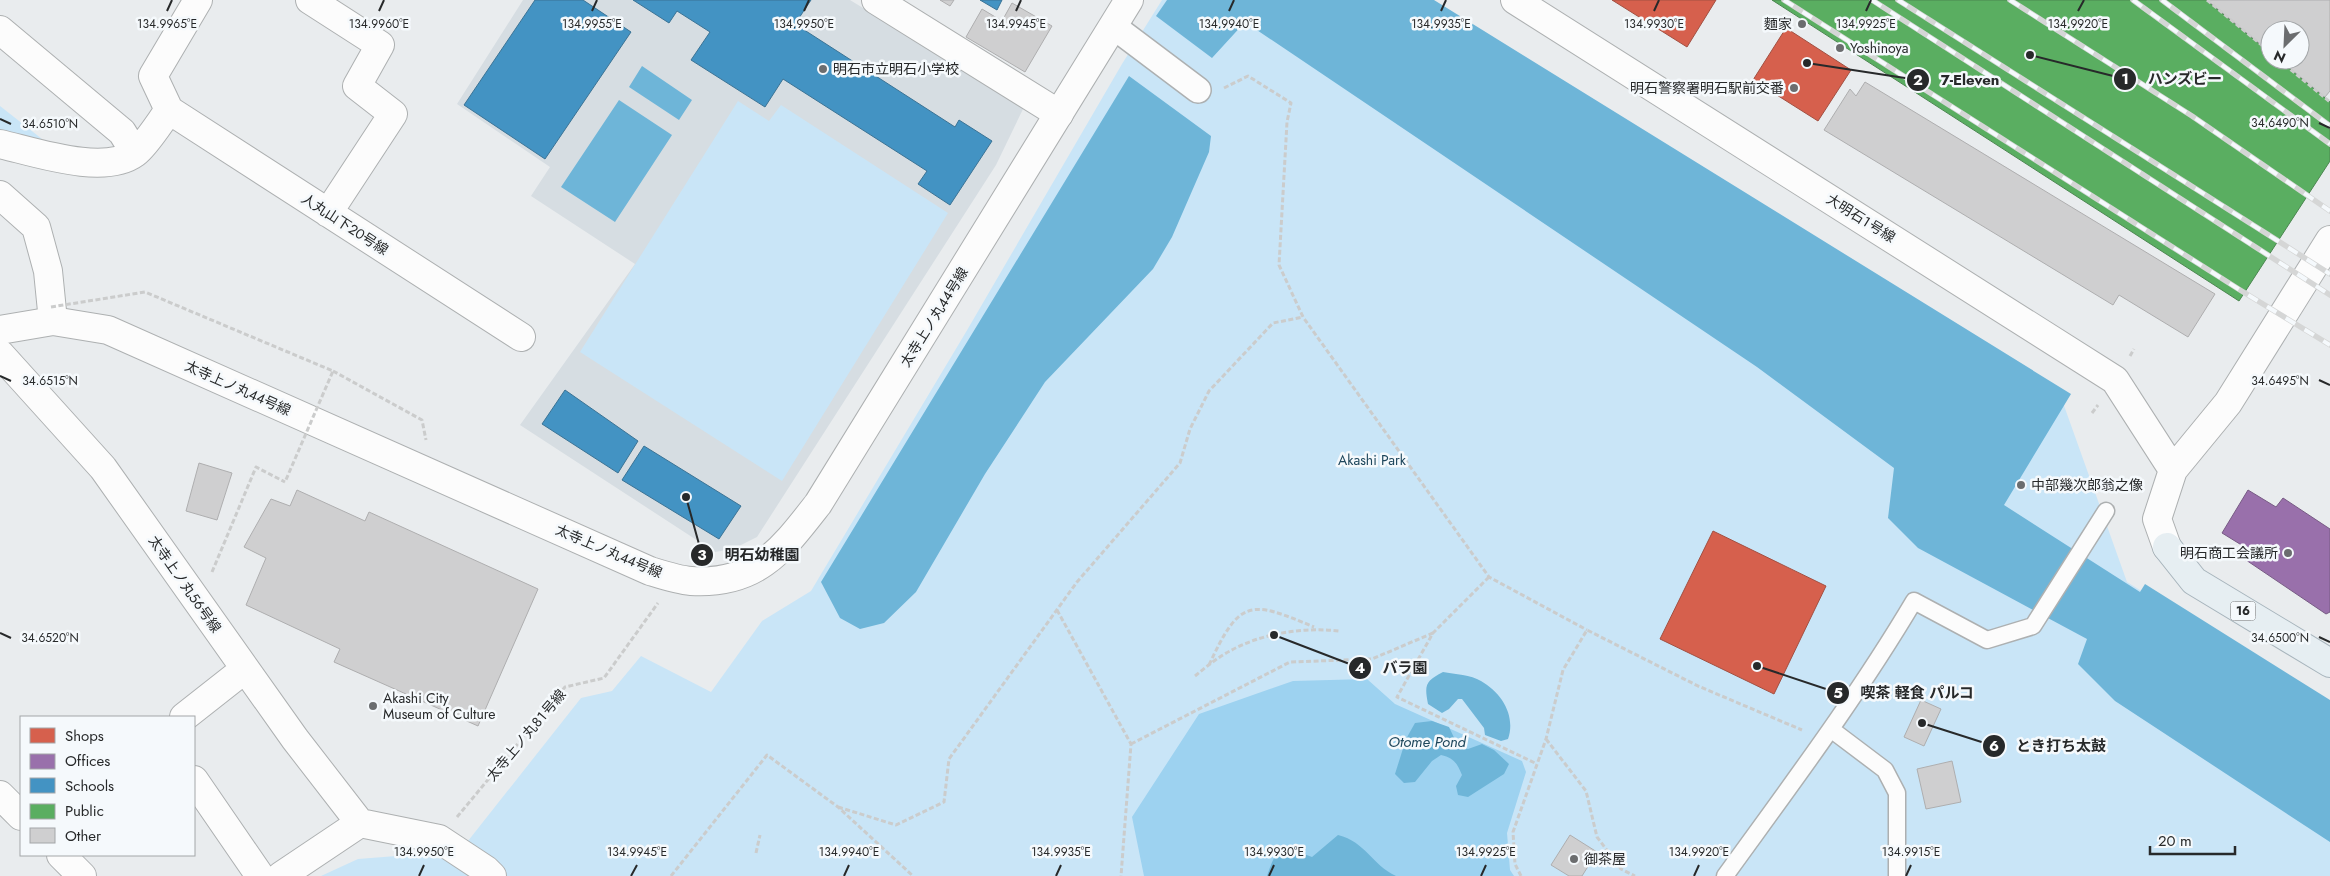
<svg xmlns="http://www.w3.org/2000/svg" width="2330" height="876" font-family="Jost,'Noto Sans JP',sans-serif">
	<style>
		.built { fill: #d6dde2 }
		.green { fill: #c9e5f7 }
		.forest { fill: #9dd2f0 }
		.water { fill: #6eb5d8 }
		.shops { fill: #d6604d; stroke: #a25042 }
		.offices { fill: #9970ab; stroke: #775b84 }
		.schools { fill: #4393c3; stroke: #3b7395 }
		.public { fill: #5aae61; stroke: #4b8650 }
		.building { fill: #cfcfd0; stroke: #aeaeaf }
		.lines { fill: none; stroke-linecap: round; stroke-linejoin: round }
		.service-casing { stroke: #adb0b1; stroke-width: 19 }
		.pedestrian-casing { stroke: #adb0b1; stroke-width: 28 }
		.minor-casing { stroke: #adb0b1; stroke-width: 30 }
		.tertiary-casing { stroke: #adb0b1; stroke-width: 30 }
		.primary-casing { stroke: #a7b4bc; stroke-width: 30 }
		.path { stroke: #cbcccc; stroke-width: 3; stroke-dasharray: 5 2.5; stroke-linecap: butt }
		.service { stroke: #fcfcfc; stroke-width: 16 }
		.pedestrian { stroke: #fcfcfc; stroke-width: 25 }
		.minor { stroke: #fcfcfc; stroke-width: 28 }
		.tertiary { stroke: #fcfcfc; stroke-width: 28 }
		.primary { stroke: #e6eef2; stroke-width: 28 }
		.rail-casing { stroke: #d5d6d6; stroke-width: 5.5 }
		.rail { stroke: #f5f9fc; stroke-width: 4; stroke-dasharray: 11; stroke-linecap: butt }
		.path-bridge { stroke: #cbcccc; stroke-width: 3; stroke-dasharray: 5 2.5; stroke-linecap: butt }
		.ticks { fill: none; stroke: #27292a; stroke-width: 2 }
		.poi-dot { fill: #6b6d6f; stroke: #f5f9fc; stroke-width: 2 }
		.labels { text-anchor: middle; stroke-width: 5; stroke-linejoin: round; paint-order: stroke }
		.shield { fill: #f5f9fc; stroke: #656769; stroke-width: 1 }
		.shield-label { font-size: 12px; font-weight: bold; fill: #27292a }
		.poi-label { font-size: 14px; fill: #27292a; stroke: #f5f9fc; text-anchor: start }
		.street-label { font-size: 14px; fill: #27292a; stroke: #f5f9fc }
		.park-label { font-size: 14px; fill: #1d465c; stroke: #f5f9fc }
		.water-label { font-size: 15px; font-style: italic; fill: #1f485d; stroke: #f5f9fc }
		.ticks-label { font-size: 12px; text-anchor: middle; fill: #27292a; stroke: #f5f9fc; stroke-width: 5; stroke-linejoin: round; paint-order: stroke }
		.leader { fill: none; stroke: #27292a; stroke-width: 2 }
		.callout-dot { fill: #27292a; stroke: #f5f9fc; stroke-width: 2 }
		.mark-label { font-size: 15px; text-anchor: middle; font-weight: bold; fill: #fff }
		.callout-label { font-size: 15px; text-anchor: middle; font-weight: bold; fill: #27292a; stroke: #f5f9fc; stroke-width: 5; stroke-linejoin: round; paint-order: stroke }
	</style>
	<rect width="100%" height="100%" fill="#e9ecee"/>
	<path class="built" d="M523,0H850L1024,107L996,165L757,537L733,549L715,552L520,425L635,264L531,196L550,167L457,104Z"/>
	<path class="green" d="M1162,0H1419L2062,400L2127,582L2330,708V876H321L358,859L409,855L453,860L581,698L612,691L641,656L711,692L762,621L811,591L966,332L1122,64Z
		M738,101L769,121L781,105L948,213L782,481L580,352Z
		M0,106L42,139L0,132Z"/>
	<path class="forest" d="M1367,679L1395,704L1522,761L1526,772L1507,833L1510,870L1514,876H1144L1132,817L1199,714L1293,681Z"/>
	<path class="water" d="M1167,0H1434L2071,394L2004,505L2140,592L2145,584L2330,700V842L2115,701L2078,664L2087,639L1918,548L1888,518L1894,468L1757,367L1245,22L1212,58L1156,16Z
		M642,66L692,100L679,120L629,87Z
		M1129,76L1211,136L1209,152L1172,237L1153,269L1045,382L985,474L916,592L884,623L860,629L840,618L821,582Z
		M619,100L672,135L615,222L561,187Z
		M1443,672C1455,674 1471,675 1481,681C1502,693 1516,716 1508,739L1501,741L1485,735L1484,728L1462,699H1458L1449,709L1442,713L1428,704C1424,684 1426,681 1443,672Z
		M1432,721L1449,727L1458,746L1468,749L1482,744L1494,750L1509,764L1504,774L1468,797L1458,795L1456,786L1462,775C1457,763 1454,758 1441,755L1432,761L1415,782L1404,783L1395,774L1406,739L1415,723Z
		M1338,835C1366,842 1372,865 1396,876H1267C1279,841 1281,846 1312,857Z"/>
	<path class="shops" d="M1612,0H1716L1687,47Z
		M1786,28L1851,70L1818,121L1753,80Z
		M1713,531L1826,586L1774,694L1660,639Z"/>
	<path class="offices" d="M2248,490L2276,507L2283,498L2330,529V612L2326,614L2243,558L2248,549L2222,533Z"/>
	<path class="schools" d="M535,0H583L631,32L545,159L464,105Z
		M633,0H811L795,24L955,127L959,120L992,141L950,205L918,184L927,171L783,79L765,107L691,60L710,32L677,11L669,23Z
		M980,0H1002L997,10Z
		M565,390L638,441L618,473L542,424Z
		M644,446L741,506L719,539L622,480Z"/>
	<path class="public" d="M1772,0H2206L2270,53V60H2279L2330,102V161L2239,301Z"/>
	<path class="building" d="M940,0H954L950,6Z
		M2207,0H2330V91L2325,97L2280,60H2300V30H2270V52Z
		M1012,3L1052,26L1025,72L966,37L982,9L1002,21Z
		M1865,82L2215,294L2188,337L2119,295L2113,305L1824,130L1850,89L1856,96Z
		M199,463L232,473L217,520L186,511Z
		M297,490L365,521L369,512L538,589L478,726L334,662L340,649L246,605L266,558L244,547L271,499L290,506Z
		M1921,700L1941,709L1924,746L1904,737Z
		M1952,761L1961,802L1926,809L1917,769Z
		M1570,835L1597,852L1582,876H1569L1551,865Z"/>
	<g class="lines">
		<defs>
			<path id="service" d="M1832,730L1885,770L1897,793V876
				M1725,876C1790,786 1857,697 1914,601L1987,640L2033,626L2106,511"/>
			<path id="pedestrian" d="M1113,26L1198,90"/>
			<path id="minor" d="M310,0L380,45L357,86L393,114L328,213
				M876,0L1059,114
				M0,30L122,132L135,153
				M169,110L521,337
				M0,144C35,152 104,176 135,153C146,145 160,122 169,110L153,76L198,0
				M0,195L36,227L48,271L53,321
				M0,354L103,468L295,739L360,823
				M184,717L245,669
				M194,780L260,876
				M0,795L21,816
				M61,855L82,876
				M281,876L360,823L439,839L486,870L492,876"/>
			<path id="tertiary" d="M1515,0L2115,380L2173,470
				M0,330L53,321L108,330L650,571C663,575 678,580 691,581C757,585 782,550 818,504L1129,0
				M2167,547L2157,519L2173,470L2228,403L2330,240"/>
			<path id="primary" d="M2167,547L2194,581L2330,663"/>
		</defs>
		<use href="#service" class="service-casing"/>
		<use href="#pedestrian" class="pedestrian-casing"/>
		<use href="#minor" class="minor-casing"/>
		<use href="#tertiary" class="tertiary-casing"/>
		<use href="#primary" class="primary-casing"/>
		<path class="path" d="M2207,0L2270,52
			M2279,60L2330,102
			M1224,88L1248,76L1291,103L1287,122L1279,265L1303,317L1489,577L1587,630
			M2130,356L2134,349
			M333,371L422,420L426,440
			M2092,413L2098,405
			M212,572L256,467L285,482
			M1489,577L1433,633L1397,697L1535,763
			M1057,610L1131,744L1121,876
			M1209,665C1240,598 1250,600 1314,627
			M1195,676C1206,667 1218,657 1230,651C1262,633 1304,627 1339,631
			M1546,739L1586,791L1597,837L1621,869L1635,876
			M1131,744L1290,662L1372,659L1433,633
			M838,807L896,825L944,802L949,759L1077,582L1180,463L1190,429L1209,391L1273,323L1303,317
			M457,817L565,687L604,678L658,603
			M756,853L760,835
			M671,876L767,755L838,807L913,876
			M1521,876L1515,864L1513,832L1546,739L1563,670L1587,630L1698,686L1802,730"/>
		<use href="#service" class="service"/>
		<use href="#pedestrian" class="pedestrian"/>
		<use href="#minor" class="minor"/>
		<use href="#tertiary" class="tertiary"/>
		<use href="#primary" class="primary"/>
		<defs>
			<path id="rail" d="M1784,0L2240,290L2330,345
				M1872,0L2330,295
				M1898,0L2330,274
				M2010,0L2192,116L2330,211
				M2133,0L2330,144
				M2162,0L2330,126"/>
		</defs>
		<use href="#rail" class="rail-casing"/>
		<use href="#rail" class="rail"/>
		<path class="path-bridge" d="M51,307L145,292L333,371L285,482"/>
	</g>
	<path class="ticks" d="M167,11L172,0M379,11L384,0M592,11L597,0M804,11L809,0M1016,11L1021,0M1229,11L1234,0M1441,11L1446,0M1654,11L1659,0M1866,11L1871,0M2078,11L2084,0M0,119L11,124M2319,123L2330,128M0,376L11,381M2319,380L2330,385M0,633L11,638M2319,637L2330,642M419,876L424,865M631,876L637,865M844,876L849,865M1056,876L1061,865M1269,876L1274,865M1481,876L1486,865M1694,876L1699,865M1906,876L1911,865"/>
	<g class="poi-dot">
		<circle cx="1802" cy="24" r="5"/>
		<circle cx="1840" cy="48" r="5"/>
		<circle cx="823" cy="69" r="5"/>
		<circle cx="1794" cy="88" r="5"/>
		<circle cx="2021" cy="485" r="5"/>
		<circle cx="2288" cy="553" r="5"/>
		<circle cx="373" cy="706" r="5"/>
		<circle cx="1574" cy="859" r="5"/>
	</g>
	<g class="labels">
		<rect class="shield" x="2230.5" y="601.5" width="25" height="19" rx="4"/>
		<g class="shield-label">
			<text x="2243" y="615">16</text>
		</g>
		<g class="poi-label">
			<text x="1792" y="29" text-anchor="end">麵家</text>
			<text x="1850" y="53">Yoshinoya</text>
			<text x="833" y="74">明石市立明石小学校</text>
			<text x="1784" y="93" text-anchor="end">明石警察署明石駅前交番</text>
			<text x="2031" y="490">中部幾次郎翁之像</text>
			<text x="2278" y="558" text-anchor="end">明石商工会議所</text>
			<text x="383" y="703">Akashi City<tspan x="383" dy="16">Museum of Culture</tspan></text>
			<text x="1584" y="864">御茶屋</text>
		</g>
		<g class="street-label">
			<text transform="translate(1861 218) rotate(32)" y="5">大明石１号線</text>
			<text transform="translate(345 224) rotate(33)" y="5">人丸山下２０号線</text>
			<text transform="translate(934 317) rotate(-58)" y="5">太寺上ノ丸４４号線</text>
			<text transform="translate(238 388) rotate(24)" y="5">太寺上ノ丸４４号線</text>
			<text transform="translate(609 551) rotate(23)" y="5">太寺上ノ丸４４号線</text>
			<text transform="translate(185 584) rotate(55)" y="5">太寺上ノ丸５６号線</text>
			<text transform="translate(526 735) rotate(-50)" y="5">太寺上ノ丸８１号線</text>
		</g>
		<g class="park-label">
			<text x="1372" y="465">Akashi Park</text>
		</g>
		<g class="water-label">
			<text x="1427" y="747">Otome Pond</text>
		</g>
	</g>
	<g class="ticks-label">
		<text x="167" y="28">134.9965°E</text>
		<text x="379" y="28">134.9960°E</text>
		<text x="592" y="28">134.9955°E</text>
		<text x="804" y="28">134.9950°E</text>
		<text x="1016" y="28">134.9945°E</text>
		<text x="1229" y="28">134.9940°E</text>
		<text x="1441" y="28">134.9935°E</text>
		<text x="1654" y="28">134.9930°E</text>
		<text x="1866" y="28">134.9925°E</text>
		<text x="2078" y="28">134.9920°E</text>
		<text x="2280" y="127">34.6490°N</text>
		<text x="50" y="128">34.6510°N</text>
		<text x="2280" y="385">34.6495°N</text>
		<text x="50" y="385">34.6515°N</text>
		<text x="2280" y="642">34.6500°N</text>
		<text x="50" y="642">34.6520°N</text>
		<text x="424" y="856">134.9950°E</text>
		<text x="637" y="856">134.9945°E</text>
		<text x="849" y="856">134.9940°E</text>
		<text x="1061" y="856">134.9935°E</text>
		<text x="1274" y="856">134.9930°E</text>
		<text x="1486" y="856">134.9925°E</text>
		<text x="1699" y="856">134.9920°E</text>
		<text x="1911" y="856">134.9915°E</text>
	</g>
	<path class="leader" d="M2030 55L2125 79M1807 63L1918 80M686 497L702 555M1274 635L1360 668M1757 666L1838 693M1922 723L1994 746"/>
	<g class="callout-dot">
		<circle cx="2030" cy="55" r="5"/>
		<circle cx="1807" cy="63" r="5"/>
		<circle cx="686" cy="497" r="5"/>
		<circle cx="1274" cy="635" r="5"/>
		<circle cx="1757" cy="666" r="5"/>
		<circle cx="1922" cy="723" r="5"/>
		<circle cx="2125" cy="79" r="12"/>
		<circle cx="1918" cy="80" r="12"/>
		<circle cx="702" cy="555" r="12"/>
		<circle cx="1360" cy="668" r="12"/>
		<circle cx="1838" cy="693" r="12"/>
		<circle cx="1994" cy="746" r="12"/>
	</g>
	<g class="mark-label">
		<text x="2125" y="84">1</text>
		<text x="1918" y="85">2</text>
		<text x="702" y="560">3</text>
		<text x="1360" y="673">4</text>
		<text x="1838" y="698">5</text>
		<text x="1994" y="751">6</text>
	</g>
	<g class="callout-label">
		<text x="2185" y="84">ハンズビー</text>
		<text x="1970" y="85">7-Eleven</text>
		<text x="762" y="560">明石幼稚園</text>
		<text x="1405" y="673">バラ園</text>
		<text x="1917" y="698">喫茶 軽食 パルコ</text>
		<text x="2061" y="751">とき打ち太鼓</text>
	</g>
	<rect x="20" y="716" width="175" height="140" fill="#f5f9fc" stroke="#a3a6a8"/>
	<rect x="30" y="728" width="25" height="15" fill="#d6604d" stroke="#a3a6a8"/>
	<text x="65" y="741" font-size="15" fill="#27292a">Shops</text>
	<rect x="30" y="754" width="25" height="15" fill="#9970ab" stroke="#a3a6a8"/>
	<text x="65" y="766" font-size="15" fill="#27292a">Offices</text>
	<rect x="30" y="778" width="25" height="15" fill="#4393c3" stroke="#a3a6a8"/>
	<text x="65" y="791" font-size="15" fill="#27292a">Schools</text>
	<rect x="30" y="804" width="25" height="15" fill="#5aae61" stroke="#a3a6a8"/>
	<text x="65" y="816" font-size="15" fill="#27292a">Public</text>
	<rect x="30" y="828" width="25" height="15" fill="#cfcfd0" stroke="#a3a6a8"/>
	<text x="65" y="841" font-size="15" fill="#27292a">Other</text>
	<g transform="translate(2285 45) rotate(204)"><circle r="24" fill="#f5f9fc" stroke="#a3a6a8"/>
	<path d="M0-4L9 19L0 12L-9 19Z" fill="#6b6d6f"/>
	<text y="-8" font-size="14" font-weight="bold" text-anchor="middle" fill="#27292a">N</text>
	</g>
	<path d="M2150 846v8h85v-8" fill="none" stroke="#27292a" stroke-width="2.5"/>
	<text x="2158" y="846" font-size="15" fill="#27292a" stroke="#f5f9fc" stroke-width="4" paint-order="stroke">20 m</text>
</svg>
